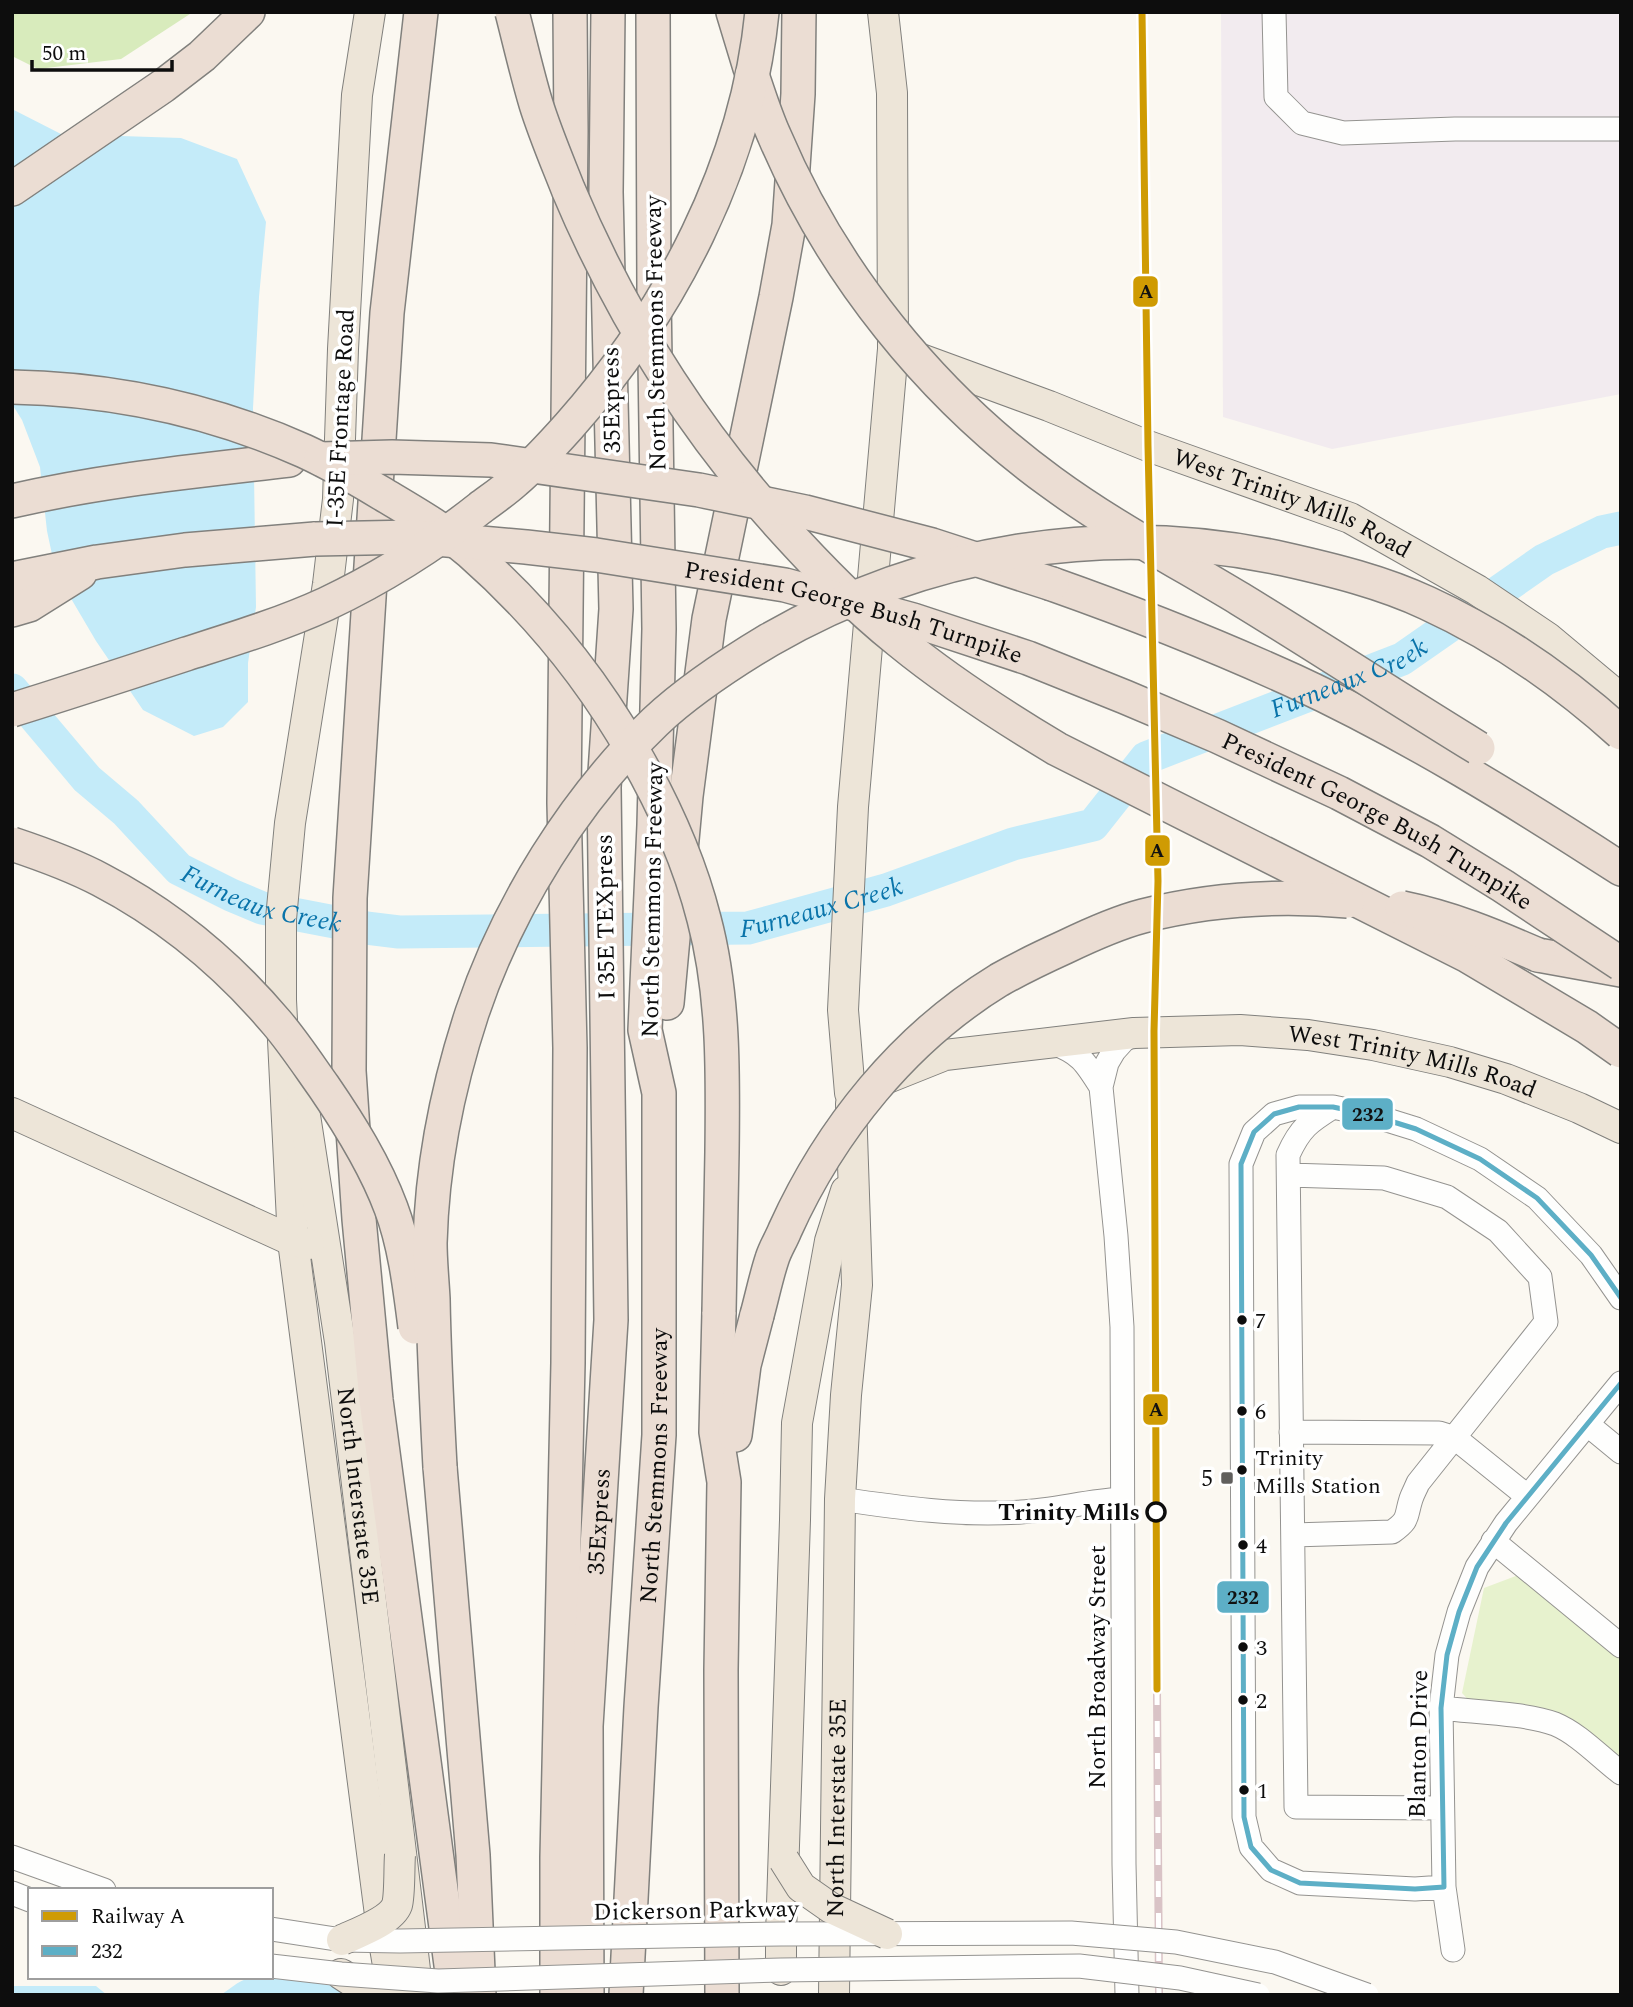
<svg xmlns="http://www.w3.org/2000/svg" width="1633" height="2007" font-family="Spectral,serif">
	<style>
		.industrial { fill: #f2ebef }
		.green { fill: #e7f2ce }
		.forest { fill: #d8ebbc }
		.water { fill: #c4ebf9 }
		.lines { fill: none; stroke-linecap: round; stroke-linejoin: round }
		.river { stroke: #c4ebf9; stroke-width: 33 }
		.minor-casing { stroke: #949390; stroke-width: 25 }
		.major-casing { stroke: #81807d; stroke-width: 32 }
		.highway-casing { stroke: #81807d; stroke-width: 36 }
		.minor { stroke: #fefefd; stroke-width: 23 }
		.major { stroke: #ede5d8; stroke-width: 30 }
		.highway { stroke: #ebddd3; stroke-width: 33 }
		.rail-casing { stroke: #d9c3c6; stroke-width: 8 }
		.rail { stroke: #fff; stroke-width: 5; stroke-dasharray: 16; stroke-linecap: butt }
		.minor-bridge-casing { stroke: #949390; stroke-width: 25; stroke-linecap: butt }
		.major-bridge-casing { stroke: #81807d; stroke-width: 32; stroke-linecap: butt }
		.highway-bridge-casing { stroke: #81807d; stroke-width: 36; stroke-linecap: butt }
		.minor-bridge { stroke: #fefefd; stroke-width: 23 }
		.major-bridge { stroke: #ede5d8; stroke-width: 30 }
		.highway-bridge { stroke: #ebddd3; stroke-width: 33 }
		.bus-1-casing { stroke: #fff; stroke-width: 10 }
		.bus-1 { stroke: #5dafc6; stroke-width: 5 }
		.rail-1-casing { stroke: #fff; stroke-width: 12 }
		.rail-1 { stroke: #cf9b03; stroke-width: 7 }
		.bus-dot { fill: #0d0d0d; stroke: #fff; stroke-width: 2.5 }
		.poi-dot { fill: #605f5d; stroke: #fff; stroke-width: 2.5 }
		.stop-dot { fill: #fff; stroke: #0d0d0d; stroke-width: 3.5 }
		.labels { text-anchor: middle; stroke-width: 7; stroke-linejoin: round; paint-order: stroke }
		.bus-label { font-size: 22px; fill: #0d0d0d; stroke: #fff; text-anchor: start }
		.street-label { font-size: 24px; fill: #0d0d0d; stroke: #fff }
		.poi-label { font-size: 24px; fill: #0d0d0d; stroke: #fff; text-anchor: end }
		.stop-label { font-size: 24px; font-weight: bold; fill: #0d0d0d; stroke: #fff; text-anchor: end }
		.water-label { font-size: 26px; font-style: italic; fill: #0a74aa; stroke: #fff }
		.line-badge { stroke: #fff; stroke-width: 2.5 }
		.pale-badge-label { font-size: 19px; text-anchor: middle; font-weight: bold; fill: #111 }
	</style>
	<rect width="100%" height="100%" fill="#fbf8f1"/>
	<path class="industrial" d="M1221,12H1621V394L1332,449L1223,417Z"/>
	<path class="green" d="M1521,1574L1621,1655V1759L1575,1722L1548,1709L1472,1704L1462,1693L1484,1588Z"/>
	<path class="forest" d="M12,12H193L121,59L38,69L12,56Z"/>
	<path class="water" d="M12,109L61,134L181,138L237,159L266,222L259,297L253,408L256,607L248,663V702L223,727L194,736L143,710L96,641L56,573L47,531L40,467L22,420L12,404Z
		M271,1970L376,1995H221C243,1979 243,1977 271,1977Z
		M12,1986H96L107,1995H12Z"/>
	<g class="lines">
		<path class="river" id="s1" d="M12,690L87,779L126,812L179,869L231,895L262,908L366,928L399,932L748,928L886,890L1013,844L1093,825L1146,758L1402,659L1544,560L1602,532L1621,528"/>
		<defs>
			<path id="minor" d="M1274,12L1276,97L1302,123L1343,133L1455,129H1621
				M1051,1042C1080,1053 1085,1061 1101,1087
				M1333,1107C1309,1122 1300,1128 1288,1155L1296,1807L1441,1808
				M1289,1175L1384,1178L1447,1197L1498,1231L1540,1277L1546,1322L1418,1483C1416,1488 1413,1493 1411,1499C1405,1518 1410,1519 1392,1532L1293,1535
				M1587,1424L1621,1452
				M1291,1432L1439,1433L1455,1438L1527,1496
				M840,1499C901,1508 959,1516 1021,1512C1055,1510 1088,1501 1122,1499
				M1493,1541L1621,1646
				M1441,1708C1473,1712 1525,1713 1555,1724C1579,1734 1600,1757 1621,1773
				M12,1857L104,1890
				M1444,1887L1415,1889L1300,1883L1271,1870L1251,1847L1244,1817L1241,1164L1254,1132L1274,1114L1299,1107H1333L1371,1115L1416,1129L1480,1159L1537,1198L1591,1255L1621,1298
				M12,1893L30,1900
				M1453,1950L1444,1887L1441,1708L1447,1655L1459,1612L1477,1567L1506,1523L1621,1383
				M1127,1995L1124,1864L1122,1327L1116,1236L1101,1087L1107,1063L1114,1051L1123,1041L1134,1033"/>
			<g id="major">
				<path d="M370,12L357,95L343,349L338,499L328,584L290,823L281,919V1000L293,1241L382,1930L393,1995"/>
				<path id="s2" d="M910,355L1049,406L1148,446L1350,518L1477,590L1548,638L1621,699"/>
				<path id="s3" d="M880,1081L945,1055L1134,1033L1240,1030L1308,1035L1373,1045L1450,1062L1506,1079L1579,1108L1621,1128"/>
				<path d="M850,1093L843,1010L853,807L893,349L892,93L883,12"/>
				<path id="s4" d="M302,1096L340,1342L418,1995"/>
				<path d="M12,1113L293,1241L309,1244"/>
				<path d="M781,1970V1934L795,1520L797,1423L830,1241L846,1191"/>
				<path d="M341,1974L373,1995"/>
				<path id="s5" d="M834,1995L840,1499L846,1395L857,1285L851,1104"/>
			</g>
			<g id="highway">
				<path d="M421,12L387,313L350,898L349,1071L359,1219L376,1400L455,1995"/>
				<path d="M733,12L750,68"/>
				<path d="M12,189L163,86L202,56L248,12"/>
				<path d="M12,501C103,480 196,471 289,460"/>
				<path d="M12,579L97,562L185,550L315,539"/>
				<path d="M1052,584C1134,613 1215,645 1294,681C1408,734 1516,801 1621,869"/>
				<path d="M12,610L29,605L80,573"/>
				<path d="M1538,955L1621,970"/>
				<path d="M667,1003L686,796L709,619L776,297L789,225L798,94L799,12"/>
				<path d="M719,1312L716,1432L724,1482L721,1670L722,1995"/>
				<path d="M735,1435L744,1365L757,1315"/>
				<path d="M440,1467L473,1855L479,1995"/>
				<path d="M557,1995V1857L568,1363L570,1048L564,803L571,131L570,12"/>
				<path id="s6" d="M587,1995L586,1726L611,1320L604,787L616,609L606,192L608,12"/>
				<path id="s7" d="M626,1995L641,1707L659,1435V1093L645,1030L654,825L659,629L654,293L653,12"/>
			</g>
		</defs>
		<use href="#minor" class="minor-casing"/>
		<use href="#major" class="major-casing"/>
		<use href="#highway" class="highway-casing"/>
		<use href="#minor" class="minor"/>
		<use href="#major" class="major"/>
		<use href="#highway" class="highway"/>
		<defs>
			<path id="rail" d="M1157,1689L1159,1995"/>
		</defs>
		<use href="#rail" class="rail-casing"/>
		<use href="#rail" class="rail"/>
		<defs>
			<path id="minor-bridge" d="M271,1929L342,1940L400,1941L781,1934L1071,1933L1176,1942L1275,1962L1367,1995
				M271,1966L341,1974L438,1981L781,1970L1079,1966L1180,1978L1258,1995"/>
			<path id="major-bridge" d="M784,1860L801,1887L831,1908L887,1934
				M342,1940C357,1933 391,1921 397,1905C400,1895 399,1867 400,1855"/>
			<g id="highway-bridge">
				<path d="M512,12C520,43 527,74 536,104C545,133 557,161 568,189C620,313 688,422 778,523C816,565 855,606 899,641C949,682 1002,716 1057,749L1468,956L1587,1027L1621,1051"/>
				<path d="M752,75C759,95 765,115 774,135C832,272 931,395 1051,482C1111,526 1177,561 1240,599C1320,648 1398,699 1478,748"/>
				<path d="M12,387C113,389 212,410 304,451C330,463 356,478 381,493C411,511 443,529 470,552C536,610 591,677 634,753C664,805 689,860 704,919C724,994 723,1074 722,1152C721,1205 720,1259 719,1312"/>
				<path d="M321,459L392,457L491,460L699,490L805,512L932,545L1052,584"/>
				<path id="s8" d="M315,539L414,537L526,547L596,555L785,585L913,620L1028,658L1125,697L1217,736L1339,793L1430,841L1503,886L1621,964"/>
				<path d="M12,710C70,692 128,673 186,654C233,639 280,625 326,604C381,578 432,546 480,508C492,499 504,491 515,481C535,464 552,445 569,426C670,312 747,165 762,12"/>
				<path d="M12,844C42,854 73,865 101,880C168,915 228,965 277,1023C294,1043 309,1066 324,1087C350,1125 375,1165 391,1208C405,1245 410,1288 415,1327"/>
				<path d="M1402,908C1451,918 1492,935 1538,955"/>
				<path d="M757,1315C762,1297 766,1277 772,1259C775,1249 781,1240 785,1230C830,1130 904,1038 999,980C1020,968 1043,957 1065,947C1090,935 1116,923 1143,916C1210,899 1280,895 1348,901"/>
				<path d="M440,1467C437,1411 434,1355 433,1299C432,1280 430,1261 430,1243C432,1166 448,1086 472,1013C508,906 574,800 655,722C689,690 729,664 769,640C926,550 1107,520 1284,559C1333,570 1382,582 1427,603C1499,636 1562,680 1621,733"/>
			</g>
		</defs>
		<use href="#minor-bridge" class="minor-bridge-casing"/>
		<use href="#major-bridge" class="major-bridge-casing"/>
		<use href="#highway-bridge" class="highway-bridge-casing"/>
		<use href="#minor-bridge" class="minor-bridge"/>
		<use href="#major-bridge" class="major-bridge"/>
		<use href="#highway-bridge" class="highway-bridge"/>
		<defs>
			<path id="bus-1" d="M1621,1298L1591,1255L1537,1198L1480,1159L1416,1129L1371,1115L1333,1107H1299L1274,1114L1254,1132L1241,1164L1244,1817L1251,1847L1271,1870L1300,1883L1415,1889L1444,1887L1441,1708L1447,1655L1459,1612L1477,1567L1506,1523L1621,1383"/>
		</defs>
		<use href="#bus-1" class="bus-1-casing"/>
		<use href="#bus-1" class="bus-1"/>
		<defs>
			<path id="rail-1" d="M1142,12L1148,446L1158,881L1154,1031L1157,1689"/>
		</defs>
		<use href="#rail-1" class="rail-1-casing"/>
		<use href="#rail-1" class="rail-1"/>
	</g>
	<g class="bus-dot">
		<circle cx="1242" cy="1320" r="6"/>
		<circle cx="1242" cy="1411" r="6"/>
		<circle cx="1242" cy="1470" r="6"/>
		<circle cx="1243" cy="1545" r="6"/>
		<circle cx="1243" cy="1647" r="6"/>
		<circle cx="1243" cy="1700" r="6"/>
		<circle cx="1244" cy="1790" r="6"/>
	</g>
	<rect class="poi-dot" x="1220" y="1471" width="14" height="14" rx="3.5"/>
	<circle class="stop-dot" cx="1156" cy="1512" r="9"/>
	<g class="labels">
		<g class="bus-label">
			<text x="1255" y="1328">7</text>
			<text x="1255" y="1419">6</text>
			<text x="1255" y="1465">Trinity<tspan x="1255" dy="28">Mills Station</tspan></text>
			<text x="1256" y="1553">4</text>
			<text x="1256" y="1655">3</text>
			<text x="1256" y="1708">2</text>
			<text x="1257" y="1798">1</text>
		</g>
		<g class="street-label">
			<text transform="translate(655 333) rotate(-91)" y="8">North Stemmons Freeway</text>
			<text transform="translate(611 400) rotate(-91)" y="8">35Express</text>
			<text transform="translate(340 418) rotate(-87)" y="8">I-35E Frontage Road</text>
			<text dy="8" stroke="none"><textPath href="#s2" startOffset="410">West Trinity Mills Road</textPath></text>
			<text dy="8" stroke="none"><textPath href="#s8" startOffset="546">President George Bush Turnpike</textPath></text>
			<text dy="8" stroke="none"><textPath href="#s8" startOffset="1113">President George Bush Turnpike</textPath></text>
			<text transform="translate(652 900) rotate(-89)" y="8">North Stemmons Freeway</text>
			<text transform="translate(605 917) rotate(-91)" y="8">I 35E TEXpress</text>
			<text dy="8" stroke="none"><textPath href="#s3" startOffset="542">West Trinity Mills Road</textPath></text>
			<text dy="8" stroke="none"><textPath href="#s7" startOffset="530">North Stemmons Freeway</textPath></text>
			<text dy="8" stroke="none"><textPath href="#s4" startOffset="404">North Interstate 35E</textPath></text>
			<text dy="8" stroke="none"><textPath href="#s6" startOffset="474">35Express</textPath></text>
			<text transform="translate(1097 1667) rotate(-90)" y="8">North Broadway Street</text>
			<text transform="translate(1418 1744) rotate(-89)" y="8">Blanton Drive</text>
			<text dy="8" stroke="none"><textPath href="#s5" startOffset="187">North Interstate 35E</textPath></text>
			<text transform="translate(696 1910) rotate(-1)" y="8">Dickerson Parkway</text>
		</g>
		<g class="poi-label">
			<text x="1213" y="1486">5</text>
		</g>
		<g class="stop-label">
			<text x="1140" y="1520">Trinity Mills</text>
		</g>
		<g class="water-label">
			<text dy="9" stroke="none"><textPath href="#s1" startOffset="1489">Furneaux Creek</textPath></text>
			<text dy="9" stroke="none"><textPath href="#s1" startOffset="334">Furneaux Creek</textPath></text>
			<text dy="9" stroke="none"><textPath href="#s1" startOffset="901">Furneaux Creek</textPath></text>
		</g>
	</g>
	<g class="line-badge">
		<rect x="1132" y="275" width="27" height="33" rx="7" fill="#cf9b03"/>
		<rect x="1144" y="834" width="27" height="33" rx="7" fill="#cf9b03"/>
		<rect x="1341" y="1097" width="53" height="34" rx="7" fill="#5dafc6"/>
		<rect x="1142" y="1393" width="27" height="33" rx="7" fill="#cf9b03"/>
		<rect x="1216" y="1580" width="54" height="34" rx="7" fill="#5dafc6"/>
	</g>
	<g class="pale-badge-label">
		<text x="1146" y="298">A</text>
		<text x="1157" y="857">A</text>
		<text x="1368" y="1121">232</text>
		<text x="1156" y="1416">A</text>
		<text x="1243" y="1604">232</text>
	</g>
	<rect width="1633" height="2007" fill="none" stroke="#0d0d0d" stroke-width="28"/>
	<rect x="28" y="1888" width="245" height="91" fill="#ffffff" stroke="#9e9e9e" stroke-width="2"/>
	<rect x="42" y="1911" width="35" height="10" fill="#cf9b03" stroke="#9e9e9e" stroke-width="2"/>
	<text x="91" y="1923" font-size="21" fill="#0d0d0d">Railway A</text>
	<rect x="42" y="1946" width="35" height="10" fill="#5dafc6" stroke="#9e9e9e" stroke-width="2"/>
	<text x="91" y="1958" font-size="21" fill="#0d0d0d">232</text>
	<path d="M32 60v10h140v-10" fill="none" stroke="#0d0d0d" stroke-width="3.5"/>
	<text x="42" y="60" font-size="21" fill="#0d0d0d" stroke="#ffffff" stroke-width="5" paint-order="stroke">50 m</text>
</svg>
